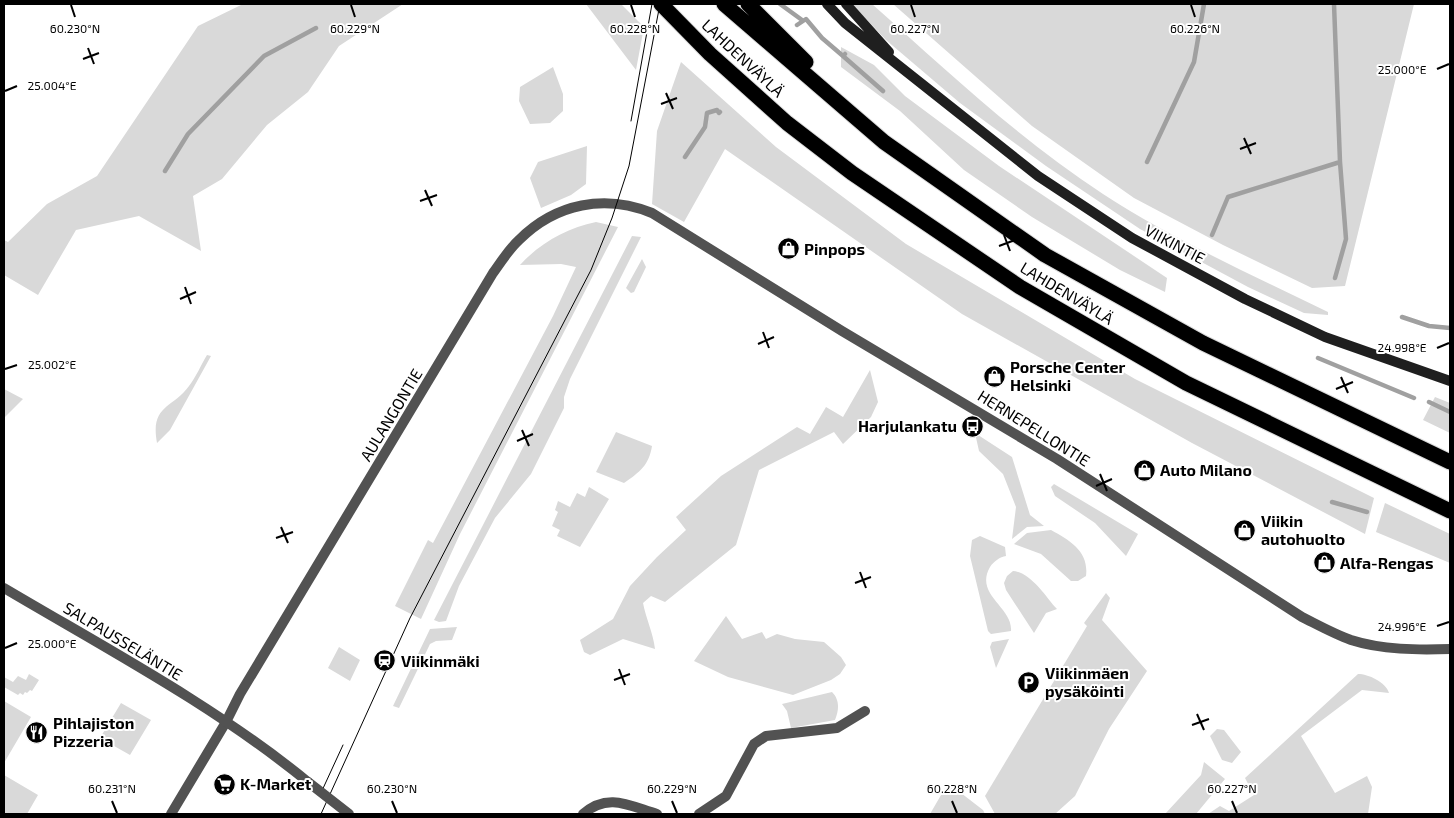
<svg xmlns="http://www.w3.org/2000/svg" width="1454" height="818" font-family="'Exo 2',sans-serif">
	<style>
		.green { fill: #d9d9d9 }
		.lines { fill: none; stroke-linecap: round; stroke-linejoin: round }
		.stream { stroke: #a0a0a0; stroke-width: 4.5 }
		.motorway-casing { stroke: #dbdbdb; stroke-width: 17 }
		.minor { stroke: #525252; stroke-width: 10 }
		.tertiary { stroke: #525252; stroke-width: 10 }
		.secondary { stroke: #1f1f1f; stroke-width: 10 }
		.motorway { stroke: #000; stroke-width: 15 }
		.tram { stroke: #000; stroke-width: 1 }
		.tertiary-bridge { stroke: #525252; stroke-width: 10 }
		.ticks { fill: none; stroke: #000; stroke-width: 2 }
		.labels { text-anchor: middle; stroke-width: 4; stroke-linejoin: round; paint-order: stroke }
		.street-label { font-size: 16px; fill: #000; stroke: #fff }
		.poi-label { font-size: 16px; font-weight: bold; fill: #000; stroke: #fff; text-anchor: start }
		.ticks-label { font-size: 12px; text-anchor: middle; fill: #000; stroke: #fff; stroke-width: 4; stroke-linejoin: round; paint-order: stroke }
	</style>
	<rect width="100%" height="100%" fill="#fff"/>
	<path class="green" d="M243,4H403L339,46L308,92L267,125L222,179L193,196L201,251L139,216L76,230L38,295L4,275V240L8,242L47,204L97,176L198,26Z
		M586,4H621L644,27L636,70Z
		M852,4H872C946,70 1019,139 1103,194C1174,240 1252,275 1328,312V315L1304,313L1248,287L1140,229L1046,166L960,103L886,40Z
		M893,4H1414L1345,286L1312,288L1223,245L1134,198L1032,126Z
		M841,47L874,65L905,96L999,166L1167,278L1165,292L1120,270L1032,217L964,170L900,111L841,67Z
		M681,62L776,147L906,244L1135,379L1374,498L1365,534L1192,443L962,314L725,149L684,222L652,204L657,131Z
		M553,67L563,94V111L550,123L530,124L519,101L520,87Z
		M587,146L586,184L571,195L541,208L530,178L538,162Z
		M596,222L618,227L460,534L421,619L395,606L428,540L433,543L553,316L576,267L561,264L520,265C540,243 567,228 596,222Z
		M632,236L641,237L570,379L564,397V408L531,474L495,518L459,586L446,621L439,622L434,620Z
		M642,259L646,267L634,292L631,293L626,288Z
		M207,355L211,356L170,430L157,443C150,405 172,409 189,386C196,377 201,365 207,355Z
		M870,370L878,402L871,417L843,444L834,432L759,470L736,545L665,602L651,596L643,603C646,619 653,632 655,649L623,639L590,655L584,652L580,640L613,619L630,586L657,557L686,530L676,517L721,476L797,427L810,434L826,407L843,417Z
		M4,389L23,399L4,418Z
		M1435,397L1450,403V433L1423,420Z
		M616,432L652,446C649,465 640,472 624,483L596,472Z
		M975,433L1012,457L1030,515L1044,526L1027,527L1012,539L1016,507L1003,474L979,451Z
		M1054,484L1138,534L1126,556L1095,523L1055,496L1051,487Z
		M589,487L609,499L580,547L557,536L560,530L552,526L558,512L555,510L558,501L570,507L577,493L585,497Z
		M1385,503L1450,534V563L1376,532Z
		M1051,530C1071,541 1089,552 1086,576L1078,581H1071L1041,554L1014,544L1027,533Z
		M980,536L1005,547L1006,556C1000,557 994,561 990,567C974,595 1013,607 1011,631L991,634L988,631L970,556L972,540Z
		M1013,571C1031,572 1046,597 1057,609L1046,613L1034,633L1006,590L1004,583L1007,576Z
		M1106,593L1110,598L1102,620L1147,671L1109,729L1075,796L1055,814H995L985,796L1087,626L1084,623Z
		M726,616L742,639L762,632L766,639L777,634L795,639L824,642L841,657L846,665L840,674L831,680L793,695L728,677L694,661Z
		M457,627L452,640L436,641L430,644L399,708L393,706L430,629Z
		M1009,639L996,668L990,647L992,642Z
		M339,647L360,660L350,681L328,668Z
		M29,674L39,680L32,691L30,690L27,693L25,692L23,695L20,693L18,695L4,687V677L13,682L18,676L26,680Z
		M1358,674C1368,674 1386,682 1389,693L1362,690L1301,736L1335,793L1367,776L1372,787L1368,814H1208L1220,806L1229,811L1254,795L1245,778Z
		M832,692C840,700 839,710 835,720L791,728L787,711L782,704Z
		M4,701L31,717L4,763Z
		M121,703L151,720L130,755L100,738Z
		M1217,729L1224,730L1241,752L1232,763L1222,760L1210,736Z
		M1204,762L1225,779L1196,814H1165L1201,775Z
		M4,775L38,795L27,814H4Z
		M948,783L983,810L985,814H930Z"/>
	<g class="lines">
		<path class="stream" d="M780,4L802,20
			M797,25L806,19L822,38L843,56L845,54
			M843,56L883,91
			M685,157L705,127L707,113L717,110L719,113L720,112
			M1147,162L1194,62L1204,4
			M165,171L188,134L264,56L316,28
			M1212,235L1228,197L1340,162L1334,4
			M1335,278L1346,239L1340,162
			M1402,317L1429,326L1450,328
			M1318,358L1414,398
			M1429,402L1450,412
			M1332,502L1367,512"/>
		<defs>
			<path id="motorway" d="M661,4L710,54L787,123L852,173L1020,287L1186,383L1450,511
				M724,4L884,142L1045,255L1203,343L1450,462
				M748,4L806,62"/>
		</defs>
		<use href="#motorway" class="motorway-casing"/>
		<path class="minor" d="M171,814L226,722
			M583,814C608,792 630,806 657,814
			M699,814L726,796L754,744L766,736L837,728L865,711"/>
		<path class="tertiary" d="M4,588C107,649 215,706 308,782
			M226,722L240,694L493,273C501,262 509,249 519,240C556,203 605,194 652,213L842,331L1057,459L1302,617C1318,625 1334,634 1351,640C1382,650 1418,650 1450,649"/>
		<path class="secondary" d="M827,4L845,23L1038,176L1132,238L1245,299L1325,337L1450,381
			M846,4L889,52"/>
		<use href="#motorway" class="motorway"/>
		<path class="tram" d="M631,121L652,4
			M320,795L343,745
			M321,814L410,618L591,270L612,218L629,166L660,4"/>
		<path class="tertiary-bridge" d="M308,782L349,814"/>
	</g>
	<path class="ticks" d="M71,5L75,17M351,5L355,17M631,5L635,17M911,5L915,17M1191,5L1195,17M88,48L94,64M83,59L99,53M1437,69L1449,64M5,91L17,86M666,93L673,109M661,104L677,98M1244,138L1251,154M1240,149L1256,143M425,190L432,206M420,201L437,195M1004,235L1010,251M999,246L1015,240M185,287L191,304M180,299L196,292M763,332L769,348M758,344L774,337M1437,348L1449,343M5,369L17,365M1341,377L1348,393M1336,389L1353,382M522,430L529,446M517,441L533,434M1100,474L1107,491M1096,486L1112,479M281,527L288,543M276,538L293,532M860,572L866,588M855,583L871,577M1437,626L1449,622M5,648L17,643M619,669L625,685M614,680L630,674M1197,714L1204,730M1192,725L1209,719M112,801L117,813M392,801L397,813M672,801L677,813M952,801L957,813M1232,801L1237,813"/>
	<defs>
		<symbol id="shop-disc" viewBox="-11 -11 22 22"><circle r="9.5" fill="#000" stroke="#fff"/><path d="M-5-2.5h2.3a2.7 3.5 0 0 1 5.4 0H5L5.5 6h-11ZM-1.5-2.5h3a1.5 2.3 0 0 0-3 0Z" fill="#fff"/></symbol>
		<symbol id="bus-disc" viewBox="-11 -11 22 22"><circle r="9.5" fill="#000" stroke="#fff"/><path d="M-5-6H5V4H4V6H2V4H-2V6H-4V4H-5ZM-3.5-4V0h7V-4ZM-3.5 1.2v1.5H-2V1.2ZM2 1.2v1.5H3.5V1.2Z" fill="#fff"/></symbol>
		<symbol id="station-disc" viewBox="-11 -11 22 22"><circle r="9.5" fill="#000" stroke="#fff"/><path d="M-3-6H3Q5-6 5-4V2Q5 4 3 4L4.5 6H3L1.5 4h-3L-3 6H-4.5L-3 4Q-5 4-5 2V-4Q-5-6-3-6ZM-3.5-4v3h7v-3ZM-3.5 1v1.5H-2V1ZM2 1v1.5H3.5V1Z" fill="#fff"/></symbol>
		<symbol id="parking-disc" viewBox="-11 -11 22 22"><circle r="9.5" fill="#000" stroke="#fff"/><path d="M-3.5-5.5H1a3.5 3.5 0 0 1 0 7H-1V5.5H-3.5ZM-1-3.4V-.6H.8a1.4 1.4 0 0 0 0-2.8Z" fill="#fff"/></symbol>
		<symbol id="restaurant-disc" viewBox="-11 -11 22 22"><circle r="9.5" fill="#000" stroke="#fff"/><path d="M-5-6h1v4h1v-4h1v4h1v-4h1v5L-1.5 .5V6h-2V.5L-5-1ZM5-6V6H3V1.5H1.5Q1.5-4 5-6Z" fill="#fff"/></symbol>
		<symbol id="supermarket-disc" viewBox="-11 -11 22 22"><circle r="9.5" fill="#000" stroke="#fff"/><path d="M-6-5.5h2.5l.6 2H6L4.5 2H-2.5L-4.4-4H-6ZM-1.5 3.2a1.3 1.3 0 1 0 .1 0ZM3 3.2a1.3 1.3 0 1 0 .1 0Z" fill="#fff"/></symbol>
	</defs>
	<g fill-rule="evenodd">
		<use href="#shop-disc" x="776" y="236" width="25" height="25"/>
		<use href="#shop-disc" x="982" y="364" width="25" height="25"/>
		<use href="#bus-disc" x="960" y="414" width="25" height="25"/>
		<use href="#shop-disc" x="1132" y="458" width="25" height="25"/>
		<use href="#shop-disc" x="1232" y="518" width="25" height="25"/>
		<use href="#shop-disc" x="1312" y="550" width="25" height="25"/>
		<use href="#station-disc" x="372" y="648" width="25" height="25"/>
		<use href="#parking-disc" x="1016" y="670" width="25" height="25"/>
		<use href="#restaurant-disc" x="24" y="720" width="25" height="25"/>
		<use href="#supermarket-disc" x="212" y="772" width="25" height="25"/>
	</g>
	<g class="labels">
		<g class="street-label">
			<text transform="translate(743 58) rotate(43)" y="6">LAHDENVÄYLÄ</text>
			<text transform="translate(1175 244) rotate(28)" y="6">VIIKINTIE</text>
			<text transform="translate(1067 293) rotate(31)" y="6">LAHDENVÄYLÄ</text>
			<text transform="translate(391 415) rotate(-59)" y="6">AULANGONTIE</text>
			<text transform="translate(1034 428) rotate(32)" y="6">HERNEPELLONTIE</text>
			<text transform="translate(123 641) rotate(31)" y="6">SALPAUSSELÄNTIE</text>
		</g>
		<g class="poi-label">
			<text x="804" y="255">Pinpops</text>
			<text x="1010" y="373">Porsche Center<tspan x="1010" dy="18">Helsinki</tspan></text>
			<text x="957" y="432" text-anchor="end">Harjulankatu</text>
			<text x="1160" y="476">Auto Milano</text>
			<text x="1261" y="527">Viikin<tspan x="1261" dy="18">autohuolto</tspan></text>
			<text x="1340" y="569">Alfa-Rengas</text>
			<text x="401" y="667">Viikinmäki</text>
			<text x="1045" y="679">Viikinmäen<tspan x="1045" dy="18">pysäköinti</tspan></text>
			<text x="53" y="729">Pihlajiston<tspan x="53" dy="18">Pizzeria</tspan></text>
			<text x="240" y="790">K-Market</text>
		</g>
	</g>
	<g class="ticks-label">
		<text x="75" y="33">60.230°N</text>
		<text x="355" y="33">60.229°N</text>
		<text x="915" y="33">60.227°N</text>
		<text x="635" y="33">60.228°N</text>
		<text x="1195" y="33">60.226°N</text>
		<text x="1402" y="74">25.000°E</text>
		<text x="52" y="90">25.004°E</text>
		<text x="1402" y="352">24.998°E</text>
		<text x="52" y="369">25.002°E</text>
		<text x="1402" y="631">24.996°E</text>
		<text x="52" y="648">25.000°E</text>
		<text x="112" y="793">60.231°N</text>
		<text x="392" y="793">60.230°N</text>
		<text x="672" y="793">60.229°N</text>
		<text x="952" y="793">60.228°N</text>
		<text x="1232" y="793">60.227°N</text>
	</g>
	<rect width="1454" height="818" fill="none" stroke="#000000" stroke-width="10"/>
</svg>
